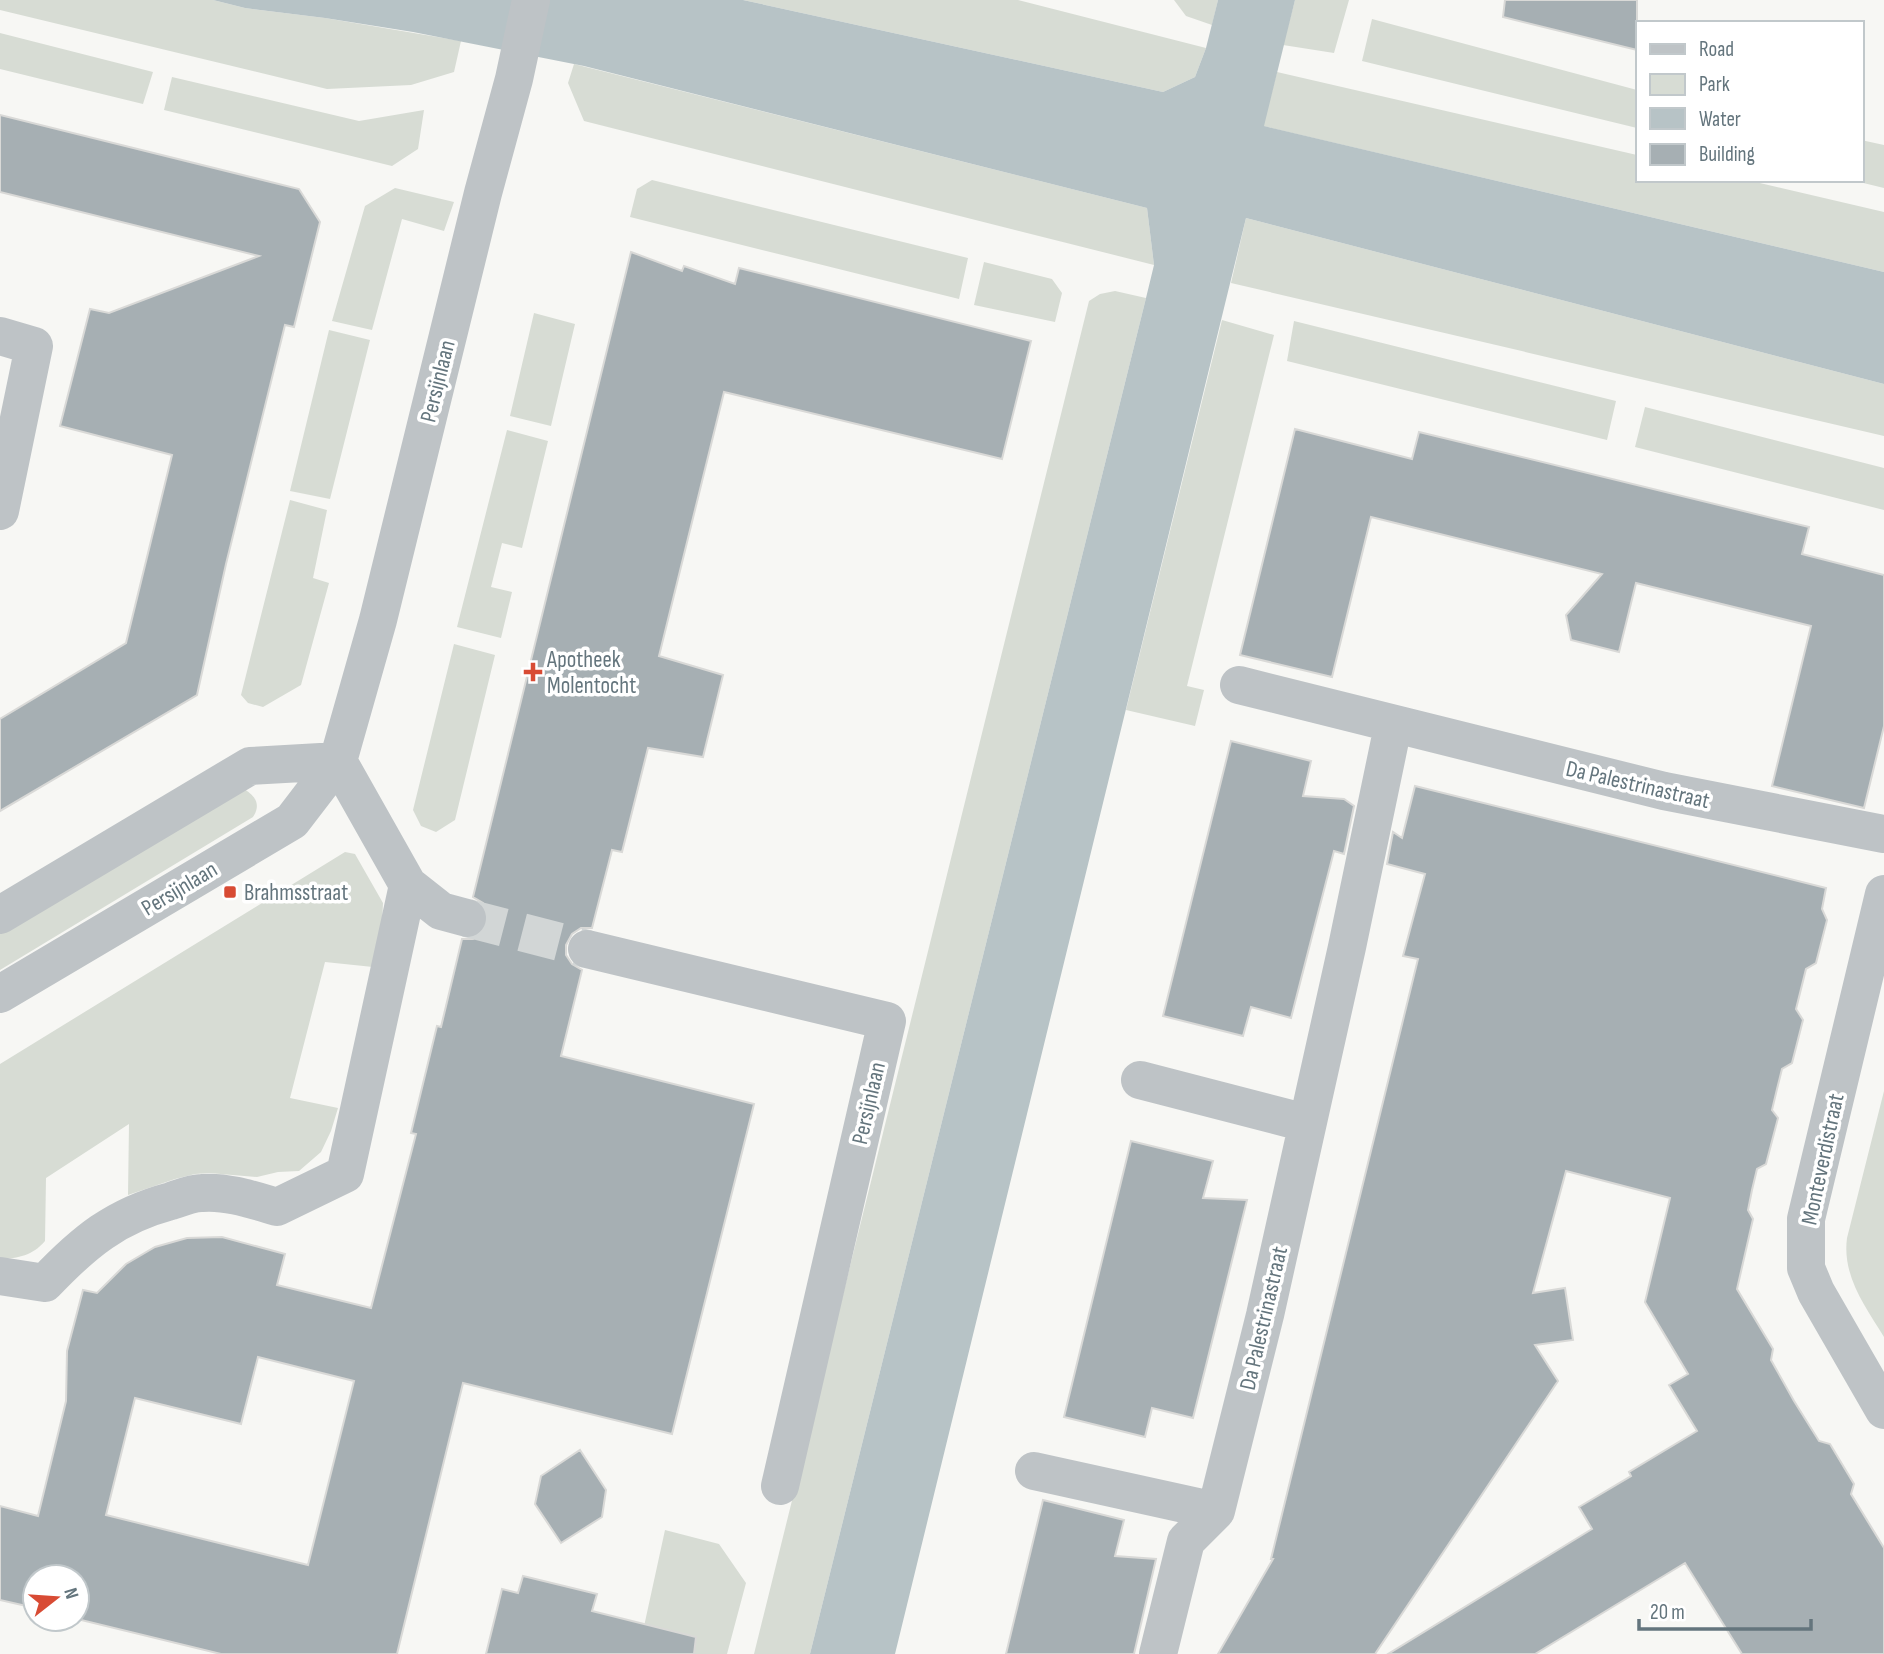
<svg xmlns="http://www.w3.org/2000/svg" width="1884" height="1654" font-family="'Sofia Sans Condensed',sans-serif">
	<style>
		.green { fill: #d7dcd4 }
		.water { fill: #b7c3c6 }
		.building { fill: #a6afb3; stroke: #d9d9d7; stroke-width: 2; fill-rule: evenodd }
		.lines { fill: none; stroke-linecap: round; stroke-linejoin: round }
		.minor-tunnel { stroke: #d2d6d6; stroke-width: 38; stroke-dasharray: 38 19; stroke-linecap: butt }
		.minor { stroke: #bec3c6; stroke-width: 38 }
		.poi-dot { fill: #d84b34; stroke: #fff; stroke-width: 2.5 }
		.labels { text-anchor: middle; stroke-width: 7; stroke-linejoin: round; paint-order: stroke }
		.street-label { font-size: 23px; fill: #64757d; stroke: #fff }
		.poi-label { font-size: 23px; fill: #64757d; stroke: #fff; text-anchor: start }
	</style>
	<rect width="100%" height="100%" fill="#f7f7f4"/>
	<path class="green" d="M0,0H213L245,8L325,18L461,41L454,72L411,85L327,89L0,10Z
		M743,0H1018L1206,48L1195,77L1163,92Z
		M1174,0H1218L1212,25L1186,16Z
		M1295,0H1349L1334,53L1283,45Z
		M1372,19L1637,90V128L1362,61Z
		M0,33L153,72L143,104L0,69Z
		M574,64L1147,208L1154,265L584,121L568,83Z
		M1277,72L1637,155V180H1747L1884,212V272L1263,126Z
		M172,77L359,121L424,110L418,149L392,166L164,110Z
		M1861,140L1884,145V188L1851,180H1861Z
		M652,180L968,258L959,299L630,217L637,189Z
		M395,188L454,202L444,231L402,219L372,330L332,321L365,206Z
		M1246,218L1884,384V436L1231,283Z
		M984,262L1052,279L1062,293L1055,322L974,305Z
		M1115,291L1146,298L810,1654H754L1089,301L1100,294Z
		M534,313L575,324L551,426L510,416Z
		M1222,320L1274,335L1187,686L1204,690L1195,726L1126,710Z
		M1294,321L1616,401L1607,440L1287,361Z
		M329,330L370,340L330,499L290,491Z
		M1645,407L1884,468V510L1635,447Z
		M507,430L548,441L522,548L502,543L491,587L512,592L501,638L457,627Z
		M290,500L327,510L313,578L329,583L301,685L263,707L248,703L241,695Z
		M454,644L495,655L455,820L436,832L421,826L413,810Z
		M244,789C256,796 261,805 253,817L0,970V933Z
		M345,852L355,854L383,903L382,924L373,967L325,962L290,1098L338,1108L331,1131L321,1152L299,1171L278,1172L257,1177L209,1173L195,1174L175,1179L128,1195L129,1124L46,1178L45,1241C32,1256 19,1258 0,1259V1064Z
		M1884,1091V1337C1865,1306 1842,1276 1847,1238Z
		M665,1530L719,1544L746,1583L727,1654H638Z"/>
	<path class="water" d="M213,0H743L1163,92L1195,77L1206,48L1218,0H1295L1264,126L1884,272V384L1246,218L895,1654H810L1146,298L1154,265L1147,208L584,66L413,32L325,18L245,8Z"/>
	<path class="building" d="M1505,0H1637V50L1503,17Z
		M0,115L299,189L320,222L294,327L285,325L226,564L197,695L0,811V719L126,643L172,455L60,426L90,309L109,313L259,256L0,192Z
		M631,252L682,271L684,266L735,284L739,268L1031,341L1002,459L724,392L659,656L723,675L703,757L648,748L622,852L612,850L592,928H581L572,934L566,945V955L572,964L582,970L561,1056L754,1104L672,1434L463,1383L397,1654H221L77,1619V1577H35V1608L0,1600V1506L38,1516L66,1401L67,1351L83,1290L97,1293L126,1264L155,1247L187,1238L222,1237L285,1254L277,1285L371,1308L416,1134L411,1133L437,1026L441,1027L462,939H473L482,934L488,923V912L483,903L473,897ZM258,1357L354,1381L308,1565L106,1515L135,1398L241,1424Z
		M1295,429L1412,459L1419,432L1809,527L1802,554L1884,575V726L1864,808L1772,786L1811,626L1636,583L1619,652L1571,640L1566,615L1602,574L1371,517L1332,677L1240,655Z
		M1231,741L1311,761L1303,796L1344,799L1354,806L1344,854L1334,851L1291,1018L1251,1007L1243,1036L1163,1016Z
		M1415,786L1826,888L1822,909L1827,920L1816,963L1806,969L1796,1009L1803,1020L1792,1063L1782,1069L1777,1089L1772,1110L1778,1118L1766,1164L1757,1169L1752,1190L1748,1210L1753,1219L1737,1289L1773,1349L1771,1360L1794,1401L1819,1441L1830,1444L1854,1484L1851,1494L1884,1548V1654H1742L1685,1563L1535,1654H1388L1592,1529L1579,1507L1631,1476L1629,1472L1697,1431L1669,1385L1688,1374L1645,1302L1670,1198L1566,1171L1533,1293L1565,1288L1573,1340L1535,1345L1558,1381L1375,1654H1218L1273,1559H1271L1418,959L1403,956L1425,874L1387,864L1393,832L1402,838Z
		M1131,1141L1213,1161L1203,1198L1247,1200L1193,1418L1152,1408L1145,1437L1064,1417Z
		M580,1450L606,1490L602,1517L561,1543L535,1504L541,1476Z
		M1043,1500L1124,1520L1115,1556L1156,1559L1134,1654H1006Z
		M523,1576L597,1594L592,1611L696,1637L694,1654H486L502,1589L518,1593Z"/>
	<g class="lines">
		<path class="minor-tunnel" d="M467,918L587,949"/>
		<path class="minor" d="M0,336L34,346L0,511
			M1239,685L1664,791L1884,834
			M338,761L408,885L441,911L467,918
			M1884,894L1806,1219V1268L1816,1292L1884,1410
			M0,915L250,766L338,761
			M587,949L887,1021L780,1486
			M0,994L292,821L338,761L378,620L483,193L514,79L531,0
			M1140,1080L1306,1123
			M0,1276L45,1283C84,1242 115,1216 171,1201C180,1198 192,1193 202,1193C227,1191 253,1200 277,1207L345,1174L408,885
			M1034,1471L1216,1511
			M1158,1654L1186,1541L1216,1511L1265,1315L1347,947L1393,726"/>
	</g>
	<g class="poi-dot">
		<path d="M529.5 661.5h7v7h7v7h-7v7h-7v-7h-7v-7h7z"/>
		<rect x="223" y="885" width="14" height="14" rx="3.5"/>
	</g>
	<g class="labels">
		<g class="street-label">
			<text transform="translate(437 381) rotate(-76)" y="8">Persijnlaan</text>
			<text transform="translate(1638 784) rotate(13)" y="8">Da Palestrinastraat</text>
			<text transform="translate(179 888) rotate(-31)" y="8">Persijnlaan</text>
			<text transform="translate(868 1103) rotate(-77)" y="8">Persijnlaan</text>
			<text transform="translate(1822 1159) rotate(-78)" y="8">Monteverdistraat</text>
			<text transform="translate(1263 1318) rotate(-77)" y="8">Da Palestrinastraat</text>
		</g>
		<g class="poi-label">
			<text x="547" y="667">Apotheek<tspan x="547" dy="26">Molentocht</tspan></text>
			<text x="244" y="900">Brahmsstraat</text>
		</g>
	</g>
	<rect x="1636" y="21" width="228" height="161" fill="#ffffff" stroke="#c1c8cb" stroke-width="2"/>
	<rect x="1650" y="44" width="35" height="10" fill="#bec3c6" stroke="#c1c8cb" stroke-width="2"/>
	<text x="1699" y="56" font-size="21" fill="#64757d">Road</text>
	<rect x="1650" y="74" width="35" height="21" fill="#d7dcd4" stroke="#c1c8cb" stroke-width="2"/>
	<text x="1699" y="91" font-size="21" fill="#64757d">Park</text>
	<rect x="1650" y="108" width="35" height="21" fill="#b7c3c6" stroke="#c1c8cb" stroke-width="2"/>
	<text x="1699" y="126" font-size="21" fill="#64757d">Water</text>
	<rect x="1650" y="144" width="35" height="21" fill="#a6afb3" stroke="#c1c8cb" stroke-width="2"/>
	<text x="1699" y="161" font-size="21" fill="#64757d">Building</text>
	<g transform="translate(56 1598) rotate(73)"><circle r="33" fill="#ffffff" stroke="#c1c8cb" stroke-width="2"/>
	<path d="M0-5L12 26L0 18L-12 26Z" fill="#d84b34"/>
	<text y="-10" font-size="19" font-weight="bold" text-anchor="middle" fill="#64757d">N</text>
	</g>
	<path d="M1639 1619v10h172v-10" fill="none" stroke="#64757d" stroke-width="3.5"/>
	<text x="1650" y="1619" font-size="21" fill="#64757d" stroke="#ffffff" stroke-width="5" paint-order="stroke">20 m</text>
</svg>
